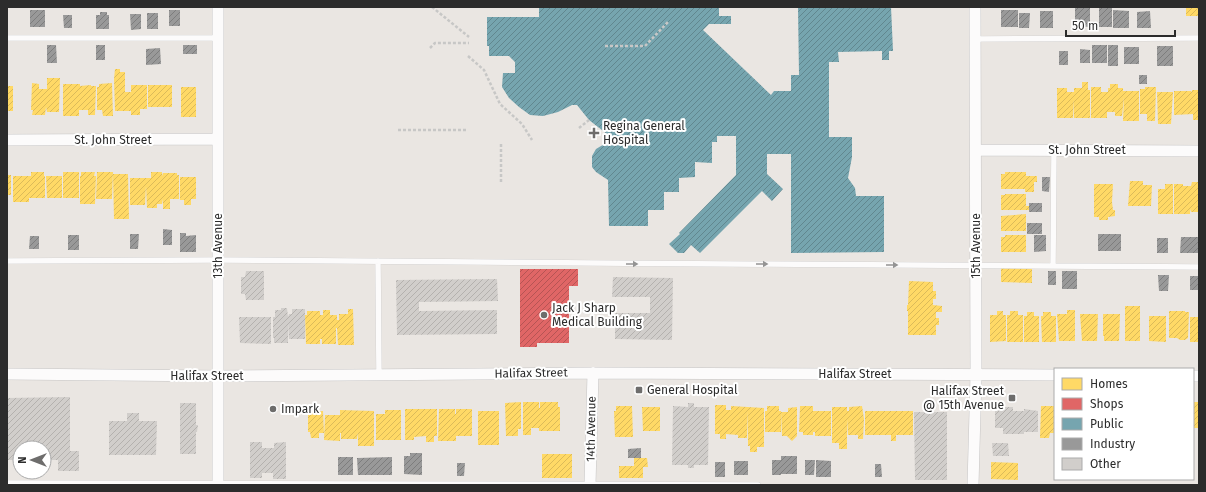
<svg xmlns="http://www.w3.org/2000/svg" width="1206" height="492" font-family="'Fira Sans',sans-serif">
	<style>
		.homes { fill: url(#homes-hatch) }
		.shops { fill: url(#shops-hatch) }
		.public { fill: url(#public-hatch) }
		.industry { fill: url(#industry-hatch) }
		.building { fill: url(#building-hatch) }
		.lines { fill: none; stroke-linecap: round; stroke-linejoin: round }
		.lane-casing { stroke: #c6c5c5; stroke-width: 6 }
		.street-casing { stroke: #c6c5c5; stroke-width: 12 }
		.path { stroke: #c7c7c6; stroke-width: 2.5; stroke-dasharray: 3 2; stroke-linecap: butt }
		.lane { stroke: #fcfbfb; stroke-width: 5.5 }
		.street { stroke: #fcfbfb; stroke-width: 11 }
		.oneway { fill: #949494 }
		.poi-dot { fill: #6e6d6c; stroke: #fff; stroke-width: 1.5 }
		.labels { text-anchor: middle; stroke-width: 4; stroke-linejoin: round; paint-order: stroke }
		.poi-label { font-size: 12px; fill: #2c2c2c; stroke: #fff; text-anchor: start }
		.street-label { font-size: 12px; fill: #2c2c2c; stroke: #fff }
	</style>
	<defs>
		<pattern id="homes-hatch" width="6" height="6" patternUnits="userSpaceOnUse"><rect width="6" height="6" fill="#ffd966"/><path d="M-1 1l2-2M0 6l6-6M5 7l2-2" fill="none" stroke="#dbba59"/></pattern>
		<pattern id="shops-hatch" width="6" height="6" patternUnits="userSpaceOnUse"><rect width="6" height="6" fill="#e06666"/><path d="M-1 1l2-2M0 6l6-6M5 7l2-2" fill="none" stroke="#b65454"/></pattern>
		<pattern id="public-hatch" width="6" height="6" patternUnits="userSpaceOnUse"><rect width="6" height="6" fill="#76a5af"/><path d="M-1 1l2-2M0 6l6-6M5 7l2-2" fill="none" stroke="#61878f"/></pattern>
		<pattern id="industry-hatch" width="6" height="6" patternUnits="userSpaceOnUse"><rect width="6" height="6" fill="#999"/><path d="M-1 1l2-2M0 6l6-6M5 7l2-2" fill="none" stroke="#7d7d7d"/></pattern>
		<pattern id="building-hatch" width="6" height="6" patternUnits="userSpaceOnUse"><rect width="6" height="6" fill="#d1cecb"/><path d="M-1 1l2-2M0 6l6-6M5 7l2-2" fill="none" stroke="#b4b1ae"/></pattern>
	</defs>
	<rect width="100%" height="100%" fill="#eae6e2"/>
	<path class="homes" d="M1186,7H1199V16H1186Z
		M115,69H120V72H125V92H131V85H147V109H140V115H131V111H115L114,79Z
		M47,78H60L59,112H47L46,107L45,115H32L33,110H31L32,83L39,84V89H47Z
		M1082,82H1088V90H1090V118H1074L1073,100V118H1057V88H1067V92H1074V88H1082Z
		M112,83L113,116H103L102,110H97V87H99V84Z
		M63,84H80V86L91,85V86H96L95,115H88V110H79V116H63Z
		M1110,84H1118V88H1123V91H1139V121H1123L1124,97L1122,116H1115V112H1107V118H1091V87H1101V92H1108V88H1110Z
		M148,85H172V107H148Z
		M7,86H13V111H7Z
		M181,87H196V117H181Z
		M1145,87H1156L1155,121H1147V114H1140V89H1145Z
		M1192,90H1199V120H1193V114L1174,115V91H1191L1192,92Z
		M1157,92H1173L1171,124H1158Z
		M31,172H44V176H45V198H29V202H13V176H31Z
		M63,172H79V198H63Z
		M81,172H95L94,176H96L95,204H80V176H81Z
		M97,172H113L112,199H96Z
		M151,172H162V176L163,173H177V175H179V199H170V209H163V199L162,204H157V208H147L146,186L145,205H130V178H151Z
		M1005,172H1026V176H1037V182H1034V192H1025V189H1001V174H1005Z
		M113,174H128L129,219H114Z
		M7,175H11V195H7Z
		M46,176H62V198H47Z
		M180,177H196V199H191V205H184V200H180Z
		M1130,181H1143V185H1152L1151,206H1128Z
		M1192,182H1199V212H1191L1190,209V214H1174V184H1183V186H1191Z
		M1094,184H1113L1112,202L1113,210H1115V216L1108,217V220H1099V217H1094Z
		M1165,184H1173V214H1158V189H1165Z
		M1005,194H1026V206H1029V210H1001V195H1005Z
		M1026,214V231H1001V216Z
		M1005,235H1026V252H1001V237H1005Z
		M1032,267V283L1001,282V268Z
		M909,281L933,282V291H936V299H933V305L942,306V312H936V318H939V325H936V335H908V311H907V305H908Z
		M1125,306H1140V341H1125Z
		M348,309H353L354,345H338L337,328H336V344H322V339H320V344H306L305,315H307V311H320V315H323V310H330V315H337V320H339V314H348Z
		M1067,310H1075V341H1059L1057,314H1067Z
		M997,311H1003V315H1006V341L990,342V315H997Z
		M1010,311H1018V315H1023V342H1007V315H1010Z
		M1169,311H1185V312H1189L1188,338L1185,340H1180L1177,338H1169Z
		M1027,312H1034V316H1039V342H1024V316H1027Z
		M1043,312H1051V316H1056V342H1042L1041,316H1043Z
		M1080,314H1098L1097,341H1082Z
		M1103,314H1120L1119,341H1104V336H1103Z
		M1149,316H1166V342L1149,341Z
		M1190,317H1199V342H1190Z
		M521,402V429H518V436H506L505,403Z
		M523,402H539V408H540V402H558V407H560V431H539V428H531V435H523Z
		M1193,402H1199V428H1193Z
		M715,405H726V410H731V406L764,408V447H757V452H750V446H748V411L747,438H738V435L726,434V439H720V434H715Z
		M616,406H632L633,437H615L614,411H616Z
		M767,406H779V411H781V432H765V411H767Z
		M800,406H813V411H831V436H815V432H813V435H803V432H799Z
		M862,406L864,419L863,439H858V435H848L847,419V449H839V443H832V407H847V411H849V407Z
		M1041,406H1055V433H1050L1049,438H1040Z
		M642,407H660V431H643Z
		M797,407V436L792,441L787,436H782L781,412H788V408Z
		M405,409H437V436H434V442H426V436L414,437V440H405Z
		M439,409H455V414H456V409H472V436H456V441H438Z
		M340,410L374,411V446H358V433L357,439H341V433H340V441L324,440L325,415H340V429Z
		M385,410H401V440H376V414H385Z
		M310,411H323L324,433H319V438H311L310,432H308V415H310Z
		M478,411H499V445H478Z
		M865,411H913V435H896V441H891V435H865Z
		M542,454H572V478H542Z
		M634,458H647L648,467H643V478H619V466H634Z
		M991,462L1018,463V480L991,479Z"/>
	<path class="shops" d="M520,269H578V286H569V343H537V347H520Z"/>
	<path class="public" d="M539,7H719V16H731V24H709L703,30L771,95L774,91H791V75H799L798,7H891L893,51H889V60H882V51L838,52L839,62H829V137H852V157L848,178L855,188L856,196H884V252L791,253V154H767V174L783,189L772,201L762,191L700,253L691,245L684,253H678L669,244L680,234L679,233L736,175V136H717V142H712V163L695,162V177L679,178V192H664V210H648V226H609L608,180L596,172L592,167V156L596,149L606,143L607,141V134L589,120L577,105H572L558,112L543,116L530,115L519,107L509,98L502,87L503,73H515V62L509,56H489V46H487V17H539Z"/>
	<path class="industry" d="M1075,7L1090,8V27L1075,26Z
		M1099,7H1112V27H1099Z
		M30,10H45V27H30Z
		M169,10H180V26H169Z
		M1001,10H1018V27H1001Z
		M1113,10L1129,11V28H1113Z
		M1040,11H1053V28H1040Z
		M1150,11L1151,28H1137V12Z
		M100,12H107V15H109V29H96V15H100Z
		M147,13H158V29H147Z
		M1019,13H1030L1029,28H1019Z
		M130,14H141V29L131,30Z
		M63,15H72V28H64Z
		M47,45H56L57,63H47Z
		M96,45H105V60H96Z
		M183,45H197V54H183Z
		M1092,45H1107V63H1092Z
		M1108,45H1118V66H1108Z
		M1157,46H1173V66H1157Z
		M1124,47H1139V64H1124Z
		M160,48L161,64L146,65V49Z
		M1080,49L1090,50V63H1080Z
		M1059,51H1068V65H1059Z
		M1139,75H1147V84H1139Z
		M1042,177H1050L1049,192L1042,191Z
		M1029,203H1042V212H1029Z
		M1027,223H1042V234H1027Z
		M163,229L172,230V245H163Z
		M180,233H186V236L196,235V252H180Z
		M130,234H139L138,249H130Z
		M1098,234H1121V251H1098Z
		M68,235H79V250H68Z
		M1034,235H1046V251L1034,252Z
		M30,236H39V249H29Z
		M1181,237H1199V253H1180Z
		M1157,238H1168V253H1157Z
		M1048,271H1056V285H1048Z
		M1062,271H1077V289H1062Z
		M1158,275H1169L1168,291H1159Z
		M1190,276H1199V290H1190Z
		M641,448V458H628V449Z
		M410,453H422V475L404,474V456H410Z
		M781,456H797V474H781Z
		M338,457H353V475H338Z
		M392,457V475H358L357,458Z
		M772,460H781V475H772Z
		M805,460H815L814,475H805Z
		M816,460L831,461V477H816Z
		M734,461H748V475H734Z
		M715,462H725V477H715Z
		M457,463H465L464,476H457Z
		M875,464H881L882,477H875Z"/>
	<path class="building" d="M246,271H264V300H246L245,294H241V277H245Z
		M613,277L673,278L672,340L615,339V313H650V297H612Z
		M497,279L498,301L419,302V311L497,310V334L397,335L396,280Z
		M281,308H287L288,317L289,314H292V309H305V339H289L288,323V343H274V338H273V317H275V310H281Z
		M239,317H271V344L240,343Z
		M70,397V451H79V471H58V460H44V448H20V460H7V398Z
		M180,403H196V425H198L197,432H196V454H180Z
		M688,403H694V407H709L708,465H694V468H688V465H672L673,406L688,407Z
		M995,407H1013V411H1024V409L1038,411V432H1024V434H1003V428H995Z
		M914,412H947V480H915Z
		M127,413H139V421H157L156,455H109V421H127Z
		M250,442H262V448H274V443L286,442V479H273V473H262V478H250Z
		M992,443H1008L1009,456H993Z"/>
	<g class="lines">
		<defs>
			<path id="lane" d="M7,38H218
				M975,39L1199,38
				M7,261L218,260L593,263L1199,267
				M378,261L379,375
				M1053,266L1054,150
				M7,483L758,485"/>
			<path id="street" d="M218,7V485
				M7,140L218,139
				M976,150L1199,151
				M7,374L218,376L593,373L1055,375
				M1193,376H1199
				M590,485L593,373
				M973,485L976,375L975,7"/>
		</defs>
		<use href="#lane" class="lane-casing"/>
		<use href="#street" class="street-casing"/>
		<path class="path" d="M432,7L469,37
			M605,46H645L669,21
			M430,48L435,43H469
			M468,56L484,70L500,104L522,124L532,140
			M579,128L589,120
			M398,130H468
			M501,144V183"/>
		<use href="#lane" class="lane"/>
		<use href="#street" class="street"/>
	</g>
	<defs><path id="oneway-solid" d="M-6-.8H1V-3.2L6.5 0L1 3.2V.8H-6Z"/></defs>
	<g class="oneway">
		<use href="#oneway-solid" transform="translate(632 264)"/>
		<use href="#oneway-solid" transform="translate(762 264)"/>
		<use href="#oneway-solid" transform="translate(892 265)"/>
	</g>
	<g class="poi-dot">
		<path d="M592 127h4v4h4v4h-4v4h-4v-4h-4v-4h4z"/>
		<circle cx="544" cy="315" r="4"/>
		<rect x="635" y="386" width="8" height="8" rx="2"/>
		<rect x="1008" y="394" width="8" height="8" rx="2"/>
		<circle cx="273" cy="409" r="4"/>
	</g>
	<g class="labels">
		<g class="poi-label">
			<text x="603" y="130">Regina General<tspan x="603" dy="14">Hospital</tspan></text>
			<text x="552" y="312">Jack J Sharp<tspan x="552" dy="14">Medical Building</tspan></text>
			<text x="647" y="394">General Hospital</text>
			<text x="1004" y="395" text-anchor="end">Halifax Street<tspan x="1004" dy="14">@ 15th Avenue</tspan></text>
			<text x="281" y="413">Impark</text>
		</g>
		<g class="street-label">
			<text x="113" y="144">St. John Street</text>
			<text x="1087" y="154">St. John Street</text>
			<text transform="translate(218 246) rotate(-90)" y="4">13th Avenue</text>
			<text transform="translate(976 246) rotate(-90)" y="4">15th Avenue</text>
			<text transform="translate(531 373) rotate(-1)" y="4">Halifax Street</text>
			<text x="855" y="378">Halifax Street</text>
			<text x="207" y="380">Halifax Street</text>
			<text transform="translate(591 429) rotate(-89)" y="4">14th Avenue</text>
		</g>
	</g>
	<rect width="1206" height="492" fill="none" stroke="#2c2c2c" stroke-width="16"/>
	<rect x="1054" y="368" width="140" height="112" fill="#ffffff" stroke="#ababab"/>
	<rect x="1062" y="378" width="20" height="12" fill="#ffd966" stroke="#ababab"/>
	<text x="1090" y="388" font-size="12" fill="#2c2c2c">Homes</text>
	<rect x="1062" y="398" width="20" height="12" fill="#e06666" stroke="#ababab"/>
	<text x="1090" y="408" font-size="12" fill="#2c2c2c">Shops</text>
	<rect x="1062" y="418" width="20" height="12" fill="#76a5af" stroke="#ababab"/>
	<text x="1090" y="428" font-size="12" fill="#2c2c2c">Public</text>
	<rect x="1062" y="438" width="20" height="12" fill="#999999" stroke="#ababab"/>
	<text x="1090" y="448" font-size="12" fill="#2c2c2c">Industry</text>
	<rect x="1062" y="458" width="20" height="12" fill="#d1cecb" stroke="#ababab"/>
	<text x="1090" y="468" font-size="12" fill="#2c2c2c">Other</text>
	<g transform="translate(32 460) rotate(270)"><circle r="19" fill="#ffffff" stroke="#ababab"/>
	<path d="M0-3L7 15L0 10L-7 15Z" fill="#6e6d6c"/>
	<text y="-6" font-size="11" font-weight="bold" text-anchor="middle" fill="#2c2c2c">N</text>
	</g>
	<path d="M1066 30v6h109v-6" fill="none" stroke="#2c2c2c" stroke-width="2"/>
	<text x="1072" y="30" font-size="12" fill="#2c2c2c" stroke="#ffffff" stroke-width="3" paint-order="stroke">50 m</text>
</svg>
